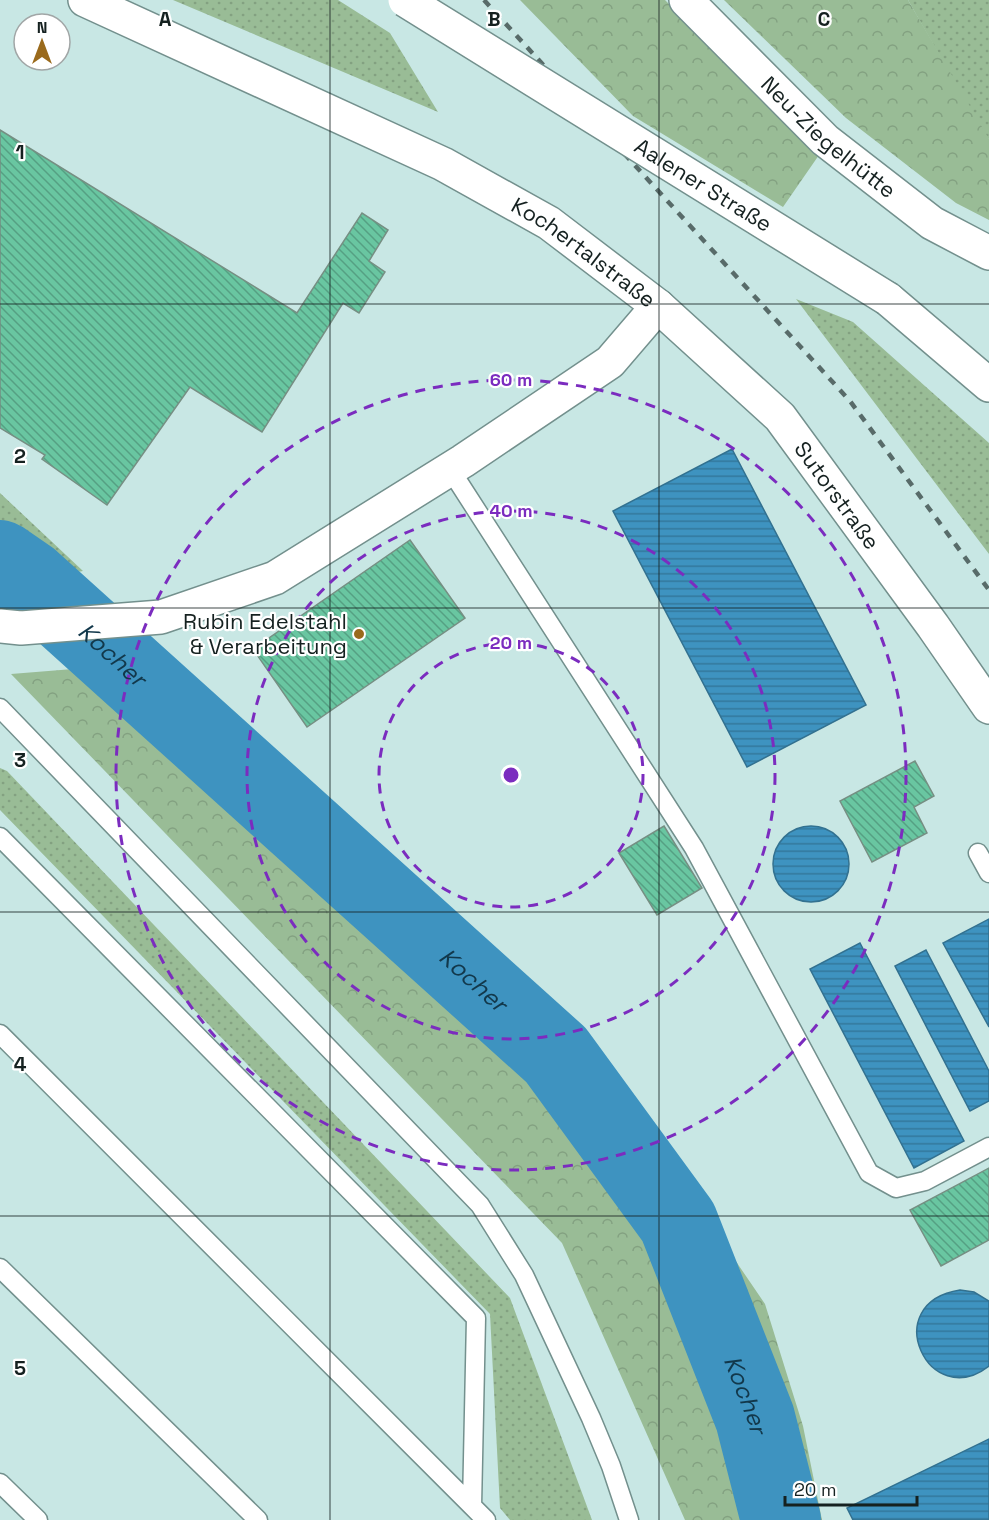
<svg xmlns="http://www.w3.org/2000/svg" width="989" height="1520" font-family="'Space Grotesk',sans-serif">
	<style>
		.grass { fill: url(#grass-dots) }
		.forest { fill: url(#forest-crowns) }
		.water { fill: url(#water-rules); stroke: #327190; stroke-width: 1.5 }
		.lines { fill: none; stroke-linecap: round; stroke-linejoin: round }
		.river { stroke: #3e93c0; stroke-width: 80 }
		.building { fill: url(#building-back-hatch); stroke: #768f83; stroke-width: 1.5 }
		.service-casing { stroke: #73908d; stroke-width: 21 }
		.minor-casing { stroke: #73908d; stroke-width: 36 }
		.tertiary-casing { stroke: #73908d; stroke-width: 36 }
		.service { stroke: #fff; stroke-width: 18 }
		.minor { stroke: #fff; stroke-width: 33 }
		.tertiary { stroke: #fff; stroke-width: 33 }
		.rail { stroke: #586b69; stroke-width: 4.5; stroke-dasharray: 8 8; stroke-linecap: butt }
		.tertiary-bridge-casing { stroke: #73908d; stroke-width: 36; stroke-linecap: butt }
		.tertiary-bridge { stroke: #fff; stroke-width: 33 }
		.grid { fill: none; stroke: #152120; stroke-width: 1.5; stroke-opacity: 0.55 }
		.ring { fill: none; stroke: #7b2cbf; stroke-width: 3; stroke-dasharray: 10 8 }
		.poi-dot { fill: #9a6a1c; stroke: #fff; stroke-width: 2 }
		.labels { text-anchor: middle; stroke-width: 4.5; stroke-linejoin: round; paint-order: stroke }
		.street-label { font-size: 22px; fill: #152120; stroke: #fff }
		.poi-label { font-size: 22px; fill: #152120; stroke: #fff; text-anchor: end }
		.water-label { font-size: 24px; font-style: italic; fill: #12384b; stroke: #fff }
		.grid-label { font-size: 20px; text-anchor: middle; font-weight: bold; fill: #152120; stroke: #fff; stroke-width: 4.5; stroke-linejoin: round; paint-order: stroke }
		.centre { fill: #7b2cbf; stroke: #fff; stroke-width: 3 }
		.ring-label { font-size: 18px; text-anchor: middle; font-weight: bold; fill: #7b2cbf; stroke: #fff; stroke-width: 4.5; stroke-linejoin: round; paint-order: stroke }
	</style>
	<defs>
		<pattern id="grass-dots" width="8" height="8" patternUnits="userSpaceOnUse" patternTransform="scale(1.5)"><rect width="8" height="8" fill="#99bc96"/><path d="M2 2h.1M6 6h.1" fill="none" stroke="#83a181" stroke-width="1.8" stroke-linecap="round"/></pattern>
		<pattern id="forest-crowns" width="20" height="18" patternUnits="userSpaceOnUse" patternTransform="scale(1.5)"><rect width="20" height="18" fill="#99bc96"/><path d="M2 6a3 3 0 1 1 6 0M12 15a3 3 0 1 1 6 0" fill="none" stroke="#83a181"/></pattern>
		<pattern id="water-rules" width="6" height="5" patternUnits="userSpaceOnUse" patternTransform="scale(1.5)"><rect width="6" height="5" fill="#3e93c0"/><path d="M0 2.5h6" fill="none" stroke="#33789c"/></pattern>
		<pattern id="building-back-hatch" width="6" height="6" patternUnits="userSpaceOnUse" patternTransform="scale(1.5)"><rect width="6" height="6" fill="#69c6a1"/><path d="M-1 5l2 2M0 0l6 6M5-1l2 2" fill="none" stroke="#55a083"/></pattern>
	</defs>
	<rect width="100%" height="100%" fill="#c8e7e4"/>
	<path class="grass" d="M173,0H338L390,33L438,112Z
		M908,0H989V139L986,137Z
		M796,299L853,322L989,443V554Z
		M0,493L83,571L50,577L0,568Z
		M0,768L7,771L510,1298L592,1520H510L500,1508L490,1314L0,810Z"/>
	<path class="forest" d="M520,0H665L819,155L783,207L633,116Z
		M724,0H908L989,139V220L956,203L846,118Z
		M160,662L596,1056L765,1304L803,1426L822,1520H685L562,1243L11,674Z"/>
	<path class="water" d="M732,449L866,705L747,767L613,511Z
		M773 864a38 38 0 1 1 76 0a38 38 0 1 1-76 0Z
		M989,919V1027L943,943Z
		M860,943L964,1141L914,1168L810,969Z
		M926,950L989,1071V1101L970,1111L895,966Z
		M960,1290L974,1292L989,1301V1366C929,1413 877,1303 960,1290Z
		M989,1439V1520H853L847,1508Z"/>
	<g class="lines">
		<path class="river" id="s1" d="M0,560L29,580L556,1055L678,1222L755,1418L781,1520"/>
	</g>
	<path class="building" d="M0,130L297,313L362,213L388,230L369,261L385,272L359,313L343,303L262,432L190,387L107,505L42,459L45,455L0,428Z
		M410,540L465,618L307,727L253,649Z
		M915,761L934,796L914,807L927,833L872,862L840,801Z
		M664,826L702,888L657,915L619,853Z
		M989,1168V1240L941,1266L910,1210Z"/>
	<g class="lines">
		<defs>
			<path id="service" d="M450,469L694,848L869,1173L896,1188L925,1181L989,1147
				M0,708L480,1205L524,1275L591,1418L611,1466L629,1520
				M0,837L476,1318L472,1506L486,1520
				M978,853L989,873
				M0,1034L472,1506
				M0,1268L258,1520
				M0,1483L38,1520"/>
			<g id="minor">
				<path id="s2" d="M85,0L443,164L549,223L658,306L780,417L933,626L989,707"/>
				<path d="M0,626L21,628L161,617L275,578L463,461L610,362L658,306"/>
			</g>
			<g id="tertiary">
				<path id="s3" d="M686,0L825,140L932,223L989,253"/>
				<path d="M888,299L989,385"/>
			</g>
		</defs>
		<use href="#service" class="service-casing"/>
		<use href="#minor" class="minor-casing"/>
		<use href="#tertiary" class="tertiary-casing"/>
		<use href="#service" class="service"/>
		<use href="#minor" class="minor"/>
		<use href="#tertiary" class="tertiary"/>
		<path class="rail" d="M484,0L850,401L989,590"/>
		<defs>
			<g id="tertiary-bridge">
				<path id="s4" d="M405,0L888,299"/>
			</g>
		</defs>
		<use href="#tertiary-bridge" class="tertiary-bridge-casing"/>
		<use href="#tertiary-bridge" class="tertiary-bridge"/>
	</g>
	<path class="grid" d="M330,0V1520M659,0V1520M0,304H989M0,608H989M0,912H989M0,1216H989"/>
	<g class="ring">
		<circle cx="511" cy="775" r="132"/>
		<circle cx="511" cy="775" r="264"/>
		<circle cx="511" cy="775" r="395"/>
	</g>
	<circle class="poi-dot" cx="359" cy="634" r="6"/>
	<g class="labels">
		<g class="street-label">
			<text dy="8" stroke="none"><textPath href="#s3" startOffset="198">Neu-Ziegelhütte</textPath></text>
			<text dy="8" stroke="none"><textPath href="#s4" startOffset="351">Aalener Straße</textPath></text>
			<text dy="8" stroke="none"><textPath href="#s2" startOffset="560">Kochertalstraße</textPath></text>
			<text dy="8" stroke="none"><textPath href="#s2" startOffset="914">Sutorstraße</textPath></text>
		</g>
		<g class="poi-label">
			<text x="347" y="629">Rubin Edelstahl<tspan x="347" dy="25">&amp; Verarbeitung</tspan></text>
		</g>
		<g class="water-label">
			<text dy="8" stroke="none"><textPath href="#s1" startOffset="147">Kocher</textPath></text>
			<text dy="8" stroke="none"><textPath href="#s1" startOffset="633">Kocher</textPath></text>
			<text dy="8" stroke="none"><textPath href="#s1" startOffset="1137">Kocher</textPath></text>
		</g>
	</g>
	<g class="grid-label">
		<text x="165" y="26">A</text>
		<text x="494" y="26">B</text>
		<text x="824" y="26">C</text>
		<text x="20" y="159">1</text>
		<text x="20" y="463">2</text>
		<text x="20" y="767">3</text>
		<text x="20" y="1071">4</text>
		<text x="20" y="1375">5</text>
	</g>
	<circle cx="511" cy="775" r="9" class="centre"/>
	<g class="ring-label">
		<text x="511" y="386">60 m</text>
		<text x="511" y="517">40 m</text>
		<text x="511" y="649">20 m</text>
	</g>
	<g transform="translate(42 42)"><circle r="28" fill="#ffffff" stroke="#a1a6a6" stroke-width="1.5"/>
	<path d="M0-4.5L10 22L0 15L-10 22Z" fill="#9a6a1c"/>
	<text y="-9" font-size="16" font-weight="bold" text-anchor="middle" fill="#152120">N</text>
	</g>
	<path d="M785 1496v9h132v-9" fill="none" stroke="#152120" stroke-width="3"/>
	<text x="794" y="1496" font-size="18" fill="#152120" stroke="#ffffff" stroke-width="4.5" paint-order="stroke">20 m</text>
</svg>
